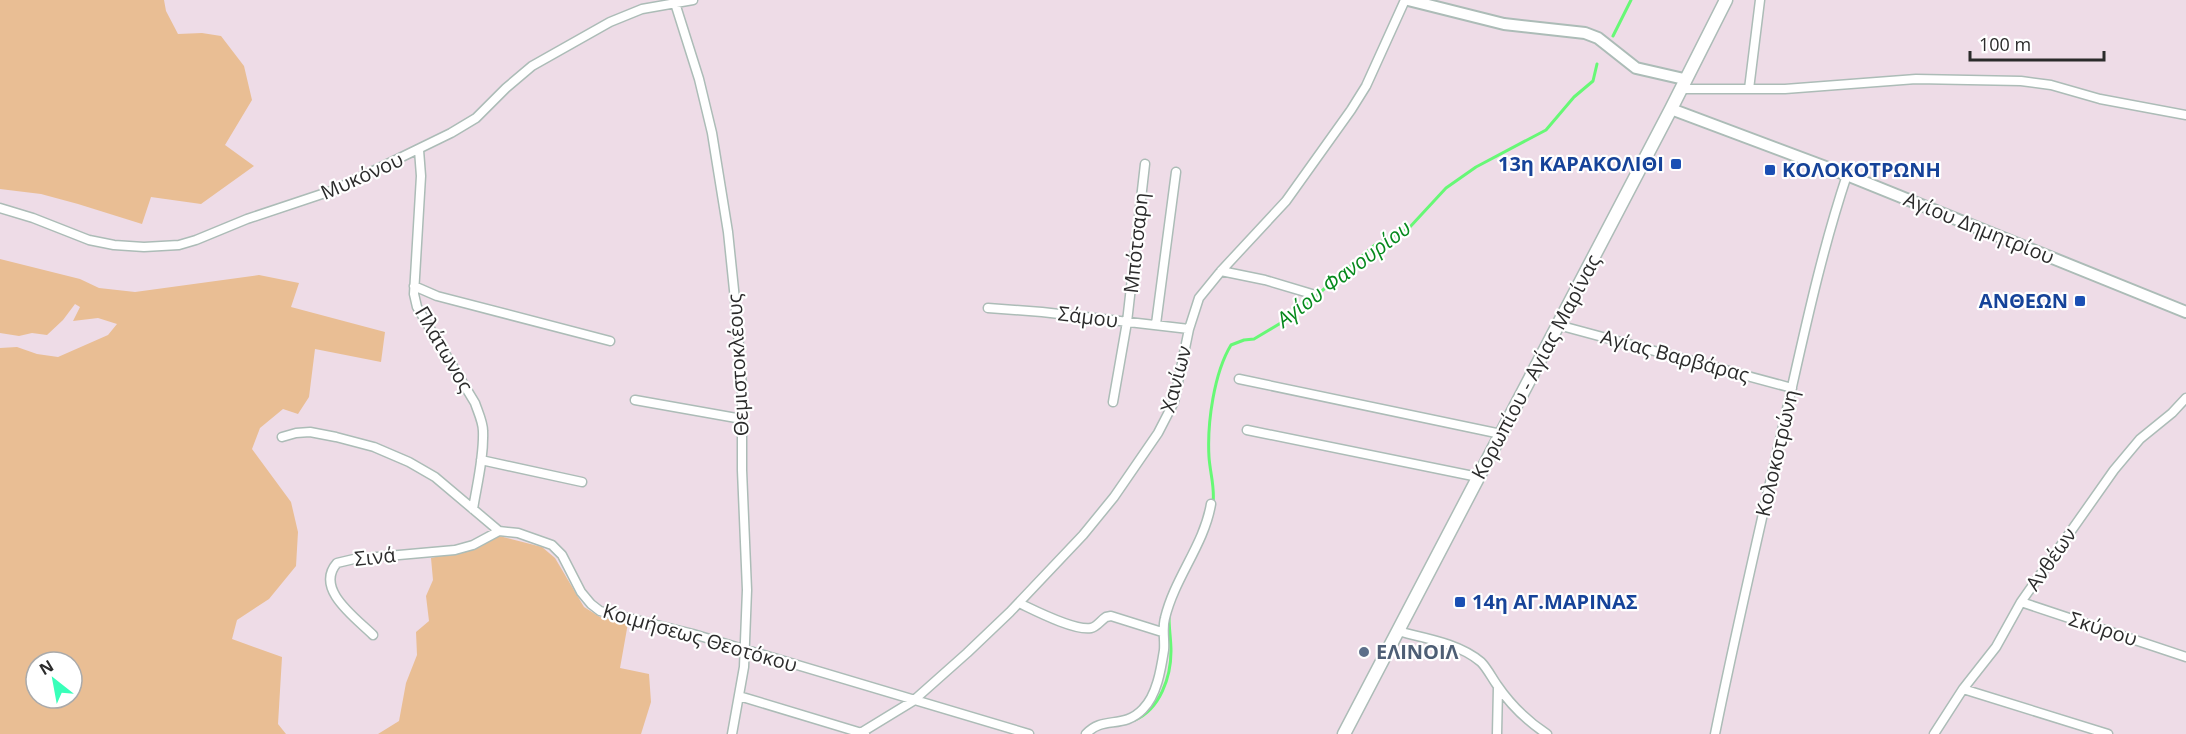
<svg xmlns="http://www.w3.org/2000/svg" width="2186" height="734" font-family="'Open Sans',sans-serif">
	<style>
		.green { fill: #e9be94; fill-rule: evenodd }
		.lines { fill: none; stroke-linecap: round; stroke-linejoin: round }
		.stream { stroke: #67f876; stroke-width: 3 }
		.minor-casing { stroke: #acbcb7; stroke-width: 11 }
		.tertiary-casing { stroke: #acbcb7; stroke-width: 14 }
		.secondary-casing { stroke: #acbcb7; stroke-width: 15 }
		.minor { stroke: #fff; stroke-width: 8 }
		.tertiary { stroke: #fff; stroke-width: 10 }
		.secondary { stroke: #fff; stroke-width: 12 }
		.transit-dot { fill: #1a4fb4; stroke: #fff; stroke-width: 2 }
		.service-dot { fill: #5c6f8a; stroke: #fff; stroke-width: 2 }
		.labels { text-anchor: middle; stroke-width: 4.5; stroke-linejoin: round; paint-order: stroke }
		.transit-label { font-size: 20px; font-weight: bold; fill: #164399; stroke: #fff; text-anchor: end }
		.street-label { font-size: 20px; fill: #2b2b2b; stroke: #fff }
		.service-label { font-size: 20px; font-weight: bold; fill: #4e5e75; stroke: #fff; text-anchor: start }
		.water-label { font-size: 21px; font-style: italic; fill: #06891d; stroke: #fff }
	</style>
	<rect width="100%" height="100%" fill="#eedce7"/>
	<path class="green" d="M0,0H164L166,11L178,34L202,33L221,36L244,66L252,100L225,145L254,166L201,204L151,197L142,224L78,204L41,194L0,189Z
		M0,259L80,279L99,288L135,292L259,275L299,283L291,307L385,332L381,362L315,349L309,397L298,414L283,409L260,428L252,449L291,502L298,532L296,566L269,599L237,620L232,639L282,657L278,724L286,734H0V348L17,347L37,354L58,357L108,335L117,324L98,318L73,321L80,307L75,304L63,320L47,335L32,333L19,336L0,333ZM36,662H72V698H36Z
		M499,536L542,547L555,558L584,607L600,617L628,623L620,668L649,674L651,702L641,734H378L399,721L406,683L417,655L416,632L429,621L426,596L433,580L431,558L480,547Z"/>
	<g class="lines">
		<path class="stream" d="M1613,36L1631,0
			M1213,503C1215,487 1210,473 1209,457C1207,423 1214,373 1231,345L1244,340L1254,339L1294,315L1376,244L1409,228L1446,188L1476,167L1546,130L1574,97L1593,81L1597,64
			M1135,720C1160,709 1171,677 1171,651C1171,640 1169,629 1169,617"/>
		<defs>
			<path id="minor" d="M675,3L699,79L712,133L728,232L737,319L742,387V470L747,590L744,667L732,734
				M1680,89H1785L1916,79L2021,81L2051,85L2100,99L2186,115
				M1749,89L1760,0
				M419,150L421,176L414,294L417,307L475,403C478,412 483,422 483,431C484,457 477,484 473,509
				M0,208L33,218L89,240L114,245L144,247L179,245L196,240L247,219L334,190L451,133L476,118L506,88L532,66L610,22L642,9L693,0
				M1221,271L1265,280L1312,294
				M414,286L437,296L610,341
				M988,308L1042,312L1189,329
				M1156,324L1176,172
				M1558,325L1792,388
				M1239,379L1501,434
				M635,400L742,419
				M1113,402L1127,322L1145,164
				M1247,430L1478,477
				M282,437L296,433L310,432L336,437L374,447L409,462L435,477L499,531L518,533L552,545L562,555L581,592L591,604L600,611L693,634L1029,734
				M481,460L582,482
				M2021,602L2186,657
				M1019,603C1034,610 1074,631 1091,628C1097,627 1101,620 1106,617L1111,616L1162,632
				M1397,631C1424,638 1459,643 1481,662C1487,668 1492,678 1497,685C1510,704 1527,721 1547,734
				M373,635C356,618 314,589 337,563L354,559L455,550L473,545L499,531
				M1963,689L2108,734
				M739,696L865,734
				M859,734L913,701L967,653L1010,612L1083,535L1114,497L1158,433L1174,402L1189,329L1199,298L1221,271L1286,201L1351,110L1366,86L1405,0
				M1086,734C1103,715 1123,730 1143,709C1157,695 1161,669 1164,650C1165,639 1162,629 1165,618C1175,577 1204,545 1211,504
				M1497,734L1498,687
				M1715,734C1736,630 1760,526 1784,422C1803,339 1820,256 1847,175
				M1934,734L1963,689L1996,647L2021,602L2114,470L2140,439L2172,413L2186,398"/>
			<path id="tertiary" d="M1408,0L1504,24L1585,33L1598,38L1636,68L1684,79
				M1671,109L1847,175L2186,312"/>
			<path id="secondary" d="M1344,734L1671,109L1726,0"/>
		</defs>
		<use href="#minor" class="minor-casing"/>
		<use href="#tertiary" class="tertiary-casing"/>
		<use href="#secondary" class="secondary-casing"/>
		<use href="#minor" class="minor"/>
		<use href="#tertiary" class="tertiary"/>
		<use href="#secondary" class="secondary"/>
	</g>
	<g class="transit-dot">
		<rect x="1670" y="158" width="12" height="12" rx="3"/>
		<rect x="1764" y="164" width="12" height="12" rx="3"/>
		<rect x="2074" y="295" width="12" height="12" rx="3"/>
		<rect x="1454" y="596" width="12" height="12" rx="3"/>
	</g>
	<circle class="service-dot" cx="1364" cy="652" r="6"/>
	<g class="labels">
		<g class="transit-label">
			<text x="1664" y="171">13η ΚΑΡΑΚΟΛΙΘΙ</text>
			<text x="1782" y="177" text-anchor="start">ΚΟΛΟΚΟΤΡΩΝΗ</text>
			<text x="2068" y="308">ΑΝΘΕΩΝ</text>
			<text x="1472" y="609" text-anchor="start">14η ΑΓ.ΜΑΡΙΝΑΣ</text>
		</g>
		<g class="street-label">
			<text transform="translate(362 176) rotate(-24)" y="7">Μυκόνου</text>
			<text transform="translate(1979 228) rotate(22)" y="7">Αγίου Δημητρίου</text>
			<text transform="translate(1136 243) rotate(-84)" y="7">Μπότσαρη</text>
			<text transform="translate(1088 317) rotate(7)" y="7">Σάμου</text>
			<text transform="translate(444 349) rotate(60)" y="7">Πλάτωνος</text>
			<text transform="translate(1675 356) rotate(15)" y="7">Αγίας Βαρβάρας</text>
			<text transform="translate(738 365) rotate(-93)" y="7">Θεμιστοκλέους</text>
			<text transform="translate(1536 367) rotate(-62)" y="7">Κορωπίου - Αγίας Μαρίνας</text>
			<text transform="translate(1176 379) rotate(-75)" y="7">Χανίων</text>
			<text transform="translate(1777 453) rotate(-77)" y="7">Κολοκοτρώνη</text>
			<text transform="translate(375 557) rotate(-6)" y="7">Σινά</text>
			<text transform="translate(2051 559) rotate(-55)" y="7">Ανθέων</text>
			<text transform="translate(2103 629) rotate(18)" y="7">Σκύρου</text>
			<text transform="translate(700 638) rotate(16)" y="7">Κοιμήσεως Θεοτόκου</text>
		</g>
		<g class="service-label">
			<text x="1376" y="659">ΕΛΙΝΟΙΛ</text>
		</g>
		<g class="water-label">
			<text transform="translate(1344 274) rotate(-37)" y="7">Αγίου Φανουρίου</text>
		</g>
	</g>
	<g transform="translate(54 680) rotate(329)"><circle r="28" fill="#ffffff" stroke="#aaaaaa" stroke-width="1.5"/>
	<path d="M0-4.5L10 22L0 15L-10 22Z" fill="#38ffb9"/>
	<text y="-9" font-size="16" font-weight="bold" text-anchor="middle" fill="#2b2b2b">N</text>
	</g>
	<path d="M1970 51v9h134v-9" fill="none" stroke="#2b2b2b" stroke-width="3"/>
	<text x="1979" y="51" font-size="18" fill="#2b2b2b" stroke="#ffffff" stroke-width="4.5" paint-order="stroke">100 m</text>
</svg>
